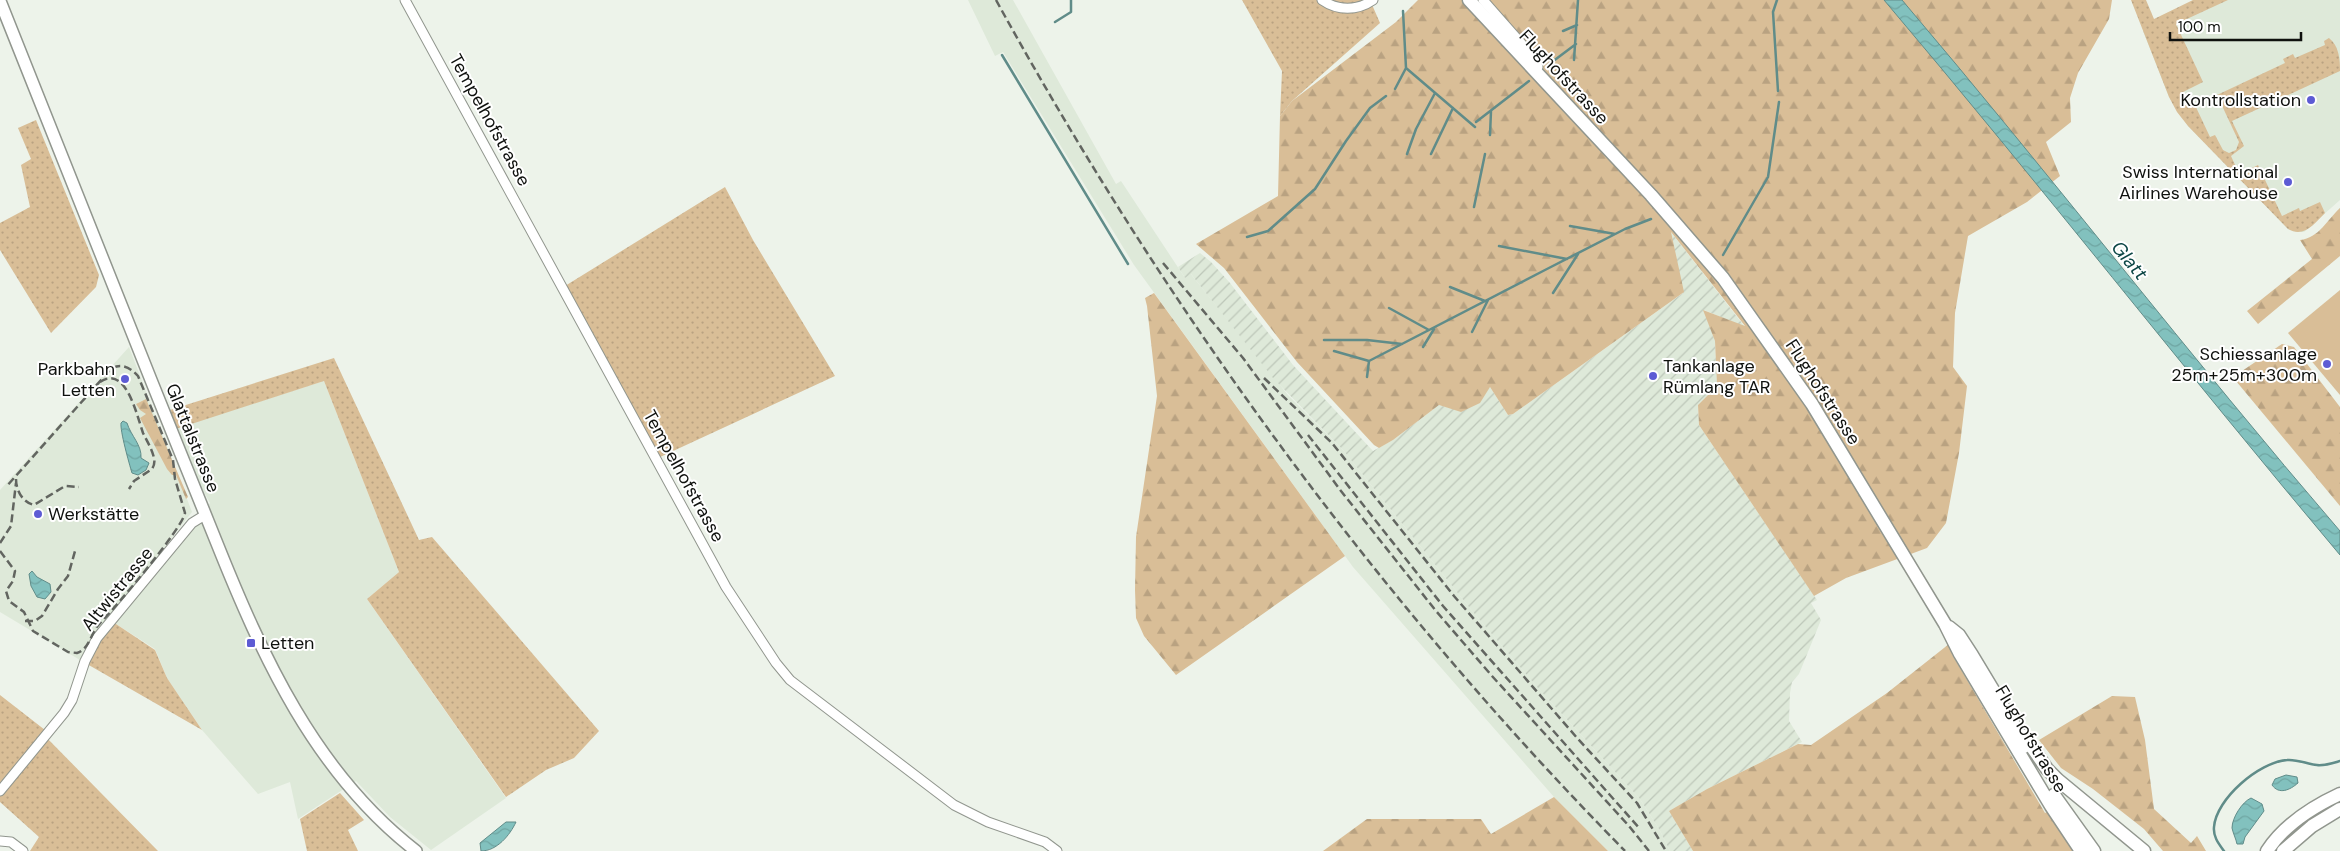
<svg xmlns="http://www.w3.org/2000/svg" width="2340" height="851" font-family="'DM Sans',sans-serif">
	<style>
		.built { fill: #dee9d9 }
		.industrial { fill: url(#industrial-furrows) }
		.grass { fill: url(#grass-dots) }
		.forest { fill: url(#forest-firs) }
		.pitch { fill: #d9be97 }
		.water { fill: url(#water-waves); stroke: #608c89 }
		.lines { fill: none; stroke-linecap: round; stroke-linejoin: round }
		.stream { stroke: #608c89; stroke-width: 2.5 }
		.minor-casing { stroke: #91968e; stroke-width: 11 }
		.tertiary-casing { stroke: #91968e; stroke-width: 14 }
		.secondary-casing { stroke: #91968e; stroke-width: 15 }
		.minor { stroke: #fff; stroke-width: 9 }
		.tertiary { stroke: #fff; stroke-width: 11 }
		.secondary { stroke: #fff; stroke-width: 12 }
		.rail { stroke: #626560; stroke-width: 2.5; stroke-dasharray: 8 4; stroke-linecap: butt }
		.poi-dot { fill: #5d5bd4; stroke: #fff; stroke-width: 2 }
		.labels { text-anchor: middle; stroke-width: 4; stroke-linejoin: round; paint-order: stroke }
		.street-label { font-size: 18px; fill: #0f110e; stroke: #fff }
		.poi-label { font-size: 18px; fill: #0f110e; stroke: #fff; text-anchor: end }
		.water-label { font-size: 19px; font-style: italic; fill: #0d4746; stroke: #fff }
	</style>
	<defs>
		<pattern id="industrial-furrows" width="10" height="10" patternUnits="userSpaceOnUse" patternTransform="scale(1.25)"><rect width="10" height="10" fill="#dee9d9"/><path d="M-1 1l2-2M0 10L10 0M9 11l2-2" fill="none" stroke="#bdc7b9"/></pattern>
		<pattern id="grass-dots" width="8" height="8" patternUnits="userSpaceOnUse" patternTransform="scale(1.25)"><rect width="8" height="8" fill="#d9be97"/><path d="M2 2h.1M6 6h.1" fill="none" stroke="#b9a281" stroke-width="1.8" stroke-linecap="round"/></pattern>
		<pattern id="forest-firs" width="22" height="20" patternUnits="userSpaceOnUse" patternTransform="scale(1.25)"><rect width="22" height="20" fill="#d9be97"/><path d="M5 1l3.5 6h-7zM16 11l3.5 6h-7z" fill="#b9a281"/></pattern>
		<pattern id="water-waves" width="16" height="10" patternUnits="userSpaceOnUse" patternTransform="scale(1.25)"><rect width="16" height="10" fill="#82c1be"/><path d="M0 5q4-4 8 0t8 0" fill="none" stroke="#6fa5a2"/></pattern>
	</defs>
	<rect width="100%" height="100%" fill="#edf3ea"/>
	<path class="built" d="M968,0H1013L1116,184L1121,181L1185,278L1190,273L1288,395L1343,450L1473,612L1538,688L1640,799L1659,829L1670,851H1608L1554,797L1353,567L1134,265L1003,52L995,56Z
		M2203,0H2340V200L2304,232H2297L2288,229L2188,126L2169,97L2143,31L2204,3Z
		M129,347L192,512L100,628L80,660L0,612V490Z
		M324,381L399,572L367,599L506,798L431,850L390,817L356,781L298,819L290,782L258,794L202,730L167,678L155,649L113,622L210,503L200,485L176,428Z"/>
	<path class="industrial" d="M1670,231L1745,327L1704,310L1715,341L1717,386L1698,405L1699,425L1817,600L1811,603L1821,620L1799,674L1792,682L1790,693L1789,721L1802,742L1707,789L1669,811L1693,851H1670L1659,829L1640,799L1538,688L1473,612L1343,450L1273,378L1191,274L1185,278L1178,267L1200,253L1211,262L1230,283L1293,365L1373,451L1393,440L1439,405L1461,411L1490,387L1508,415L1513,414L1683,293Z"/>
	<path class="grass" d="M1242,0H1370L1380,23L1292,101L1280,116L1282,71Z
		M2131,0H2146L2154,19L2193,0H2228L2176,24L2203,82L2181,93L2187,106L2194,103L2210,137L2215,135L2223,150L2229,153L2236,150L2239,142L2217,95L2285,63L2283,59L2293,54L2295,58L2325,45L2324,41L2329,38C2339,46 2340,59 2340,71L2232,121L2244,146L2231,156L2240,176L2253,171L2252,168L2258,165L2282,216L2299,208L2300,211L2320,202L2325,213C2314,224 2304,238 2288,229L2188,126L2177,112L2169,97Z
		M36,120L99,275L96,287L51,333L0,250V223L30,207L21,165L31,159L18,128Z
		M725,187L753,240L835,376L658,458L565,286Z
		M334,358L419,540L432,537L599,731L574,758L546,770L506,797L367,599L399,572L324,381L176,429L170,410Z
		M113,622L155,650L167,678L202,730L87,664L93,647Z
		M0,695L45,730L42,733L158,851H30L39,837L0,802Z
		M340,793L364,820L348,830L358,851H307L300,819Z"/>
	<path class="forest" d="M1418,0H2112L2109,19L2078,73L2070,98L2071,122L2046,142L2060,176L2027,202L1968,236L1955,313L1953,367L1967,386L1959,453L1946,523L1927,548L1846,578L1814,596L1699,425L1698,405L1717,386L1715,341L1703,310L1745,326L1671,232L1684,292L1673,300L1513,414L1508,415L1490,387L1480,403L1461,412L1439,405L1393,440L1379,448L1374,445L1297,362L1224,268L1196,244L1278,196L1280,116L1292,101L1396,22Z
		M2340,208V256L2258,324L2247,311L2312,259L2300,240C2319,238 2327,220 2340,208Z
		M1154,293L1345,556L1176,675L1144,636L1136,618L1135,590L1136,537L1157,396L1147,306L1145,298Z
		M2282,344L2294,347L2340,407V506L2236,381L2239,373Z
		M146,399L188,497L186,499L176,475H172L167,469L140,418L146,414L140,410L136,404Z
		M1949,644L1953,656L2045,813L2049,811L2073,851H1693L1669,811L1707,789L1798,744L1811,745L1887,693Z
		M2112,696L2135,697L2145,740L2154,809L2191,843L2197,836L2206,851H2163L2144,829L2093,789L2061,768L2039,740Z
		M1554,797L1608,851H1323L1367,819H1481L1491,834Z"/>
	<path class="pitch" d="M2340,290V395L2288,333Z"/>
	<path class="water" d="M1884,0H1902C2051,175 2190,357 2340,531V555C2186,372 2039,183 1884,0Z
		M123,421L127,423C131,436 142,445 141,458L149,463L146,470L138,475L132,473C129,463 120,431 121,423Z
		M32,571L37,577L50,584L51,592L45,599L37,597L31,586L29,574Z
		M2286,775L2297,777L2298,783C2290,790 2279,795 2272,785L2275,779Z
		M2251,798L2262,804L2264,811L2245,837L2243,844H2237C2236,839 2233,833 2232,828C2232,818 2242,802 2251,798Z
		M506,822H516C510,835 497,851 481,851L480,843Z"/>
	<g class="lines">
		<path class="stream" d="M1777,0L1773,12L1778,91
			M1055,22L1071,12V0
			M1563,31L1577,25
			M1002,55L1128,264
			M1574,60L1578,0
			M1548,65L1576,44
			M1406,68L1475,127
			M1395,89L1406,68L1403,11
			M1476,122L1529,81
			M1490,135L1491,111
			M1407,154L1416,129L1435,93
			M1431,154L1453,108
			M1474,207L1485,154
			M1570,226L1615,234
			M1247,237L1268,231L1315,189L1346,141L1370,108L1386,96
			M1499,246L1567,259
			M1723,255L1768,177L1779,102
			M1450,287L1485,301
			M1553,293L1578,254
			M1389,308L1429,330
			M1472,332L1488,300
			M1324,340H1367L1402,344
			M1423,347L1434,329
			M1334,351L1369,361L1545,270L1625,229L1651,219
			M1367,377L1369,361
			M2224,851C2219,844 2213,837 2214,827C2216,799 2259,762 2287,760C2297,759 2307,764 2317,765C2324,766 2333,763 2340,761"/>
		<defs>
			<path id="minor" d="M405,0L726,587L776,663L790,680L954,805L988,822L1045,842L1057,851
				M1322,0C1338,11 1357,11 1373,0
				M1483,0L1528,51L1538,67
				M0,791L64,713L72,700L85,661L97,638L192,523L205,515
				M0,841L11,842L23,851"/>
			<path id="tertiary" d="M0,1C51,129 102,257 153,385C174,437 195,489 216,541C262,656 315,773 416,851"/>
			<path id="secondary" d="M1469,0L1651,195L1723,278L1812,404L1945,624L1960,654L2051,806L2081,851
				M1949,627L1959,635L1972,655L2016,728L2024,747
				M2024,736L2047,769L2058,780L2144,851
				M2054,795L2094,851
				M2267,851C2284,825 2312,807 2340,794
				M2283,851L2312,826L2340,809"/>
		</defs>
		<use href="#minor" class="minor-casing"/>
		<use href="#tertiary" class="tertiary-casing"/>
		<use href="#secondary" class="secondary-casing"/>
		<use href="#minor" class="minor"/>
		<use href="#tertiary" class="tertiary"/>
		<use href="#secondary" class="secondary"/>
		<path class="rail" d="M996,0C1166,309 1377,599 1625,851
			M1163,263L1243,358L1341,491L1436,611L1492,676L1629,826L1649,851
			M1264,378L1332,443L1454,596L1578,739L1637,803L1666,851
			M100,382C126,364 137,416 143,433C147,441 152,449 154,458C155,462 154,466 152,469L134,481L129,489
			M1308,435L1443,606L1640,829
			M16,479C16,490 22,502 34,505L65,486L79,487
			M0,543L11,526L16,483
			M0,551L15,571L13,581L6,591L9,601L24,612L33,631L68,652L77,653C90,649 91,632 100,623C115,608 182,529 185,513L175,479L173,460L138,376C130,367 120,362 110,370L6,487
			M25,621H35L42,616L58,589L68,576L75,551"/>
	</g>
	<g class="poi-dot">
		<circle cx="2311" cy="100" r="5"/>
		<circle cx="2288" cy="182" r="5"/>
		<circle cx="2327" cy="364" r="5"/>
		<circle cx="1653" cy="376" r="5"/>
		<circle cx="125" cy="379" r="5"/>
		<circle cx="38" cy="514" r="5"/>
		<rect x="246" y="638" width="10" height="10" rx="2.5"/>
	</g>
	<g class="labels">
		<g class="street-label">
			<text transform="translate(1564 77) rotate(47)" y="6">Flughofstrasse</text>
			<text transform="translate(490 120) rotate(61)" y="6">Tempelhofstrasse</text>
			<text transform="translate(1823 392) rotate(57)" y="6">Flughofstrasse</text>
			<text transform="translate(193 438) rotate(68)" y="6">Glattalstrasse</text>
			<text transform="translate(684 476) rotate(61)" y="6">Tempelhofstrasse</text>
			<text transform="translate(117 589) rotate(-51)" y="6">Altwistrasse</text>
			<text transform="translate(2031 739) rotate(59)" y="6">Flughofstrasse</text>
		</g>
		<g class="poi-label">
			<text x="2301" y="106">Kontrollstation</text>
			<text x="2278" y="178">Swiss International<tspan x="2278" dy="21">Airlines Warehouse</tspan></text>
			<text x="2317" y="360">Schiessanlage<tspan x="2317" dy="21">25m+25m+300m</tspan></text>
			<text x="1663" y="372" text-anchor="start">Tankanlage<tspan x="1663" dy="21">Rümlang TAR</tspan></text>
			<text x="115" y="375">Parkbahn<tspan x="115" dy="21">Letten</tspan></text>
			<text x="48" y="520" text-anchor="start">Werkstätte</text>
			<text x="261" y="649" text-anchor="start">Letten</text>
		</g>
		<g class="water-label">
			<text transform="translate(2130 260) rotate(50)" y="7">Glatt</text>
		</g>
	</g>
	<path d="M2170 32v8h131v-8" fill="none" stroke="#0f110e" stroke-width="2.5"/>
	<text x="2178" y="32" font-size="15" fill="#0f110e" stroke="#ffffff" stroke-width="4" paint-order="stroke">100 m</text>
</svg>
